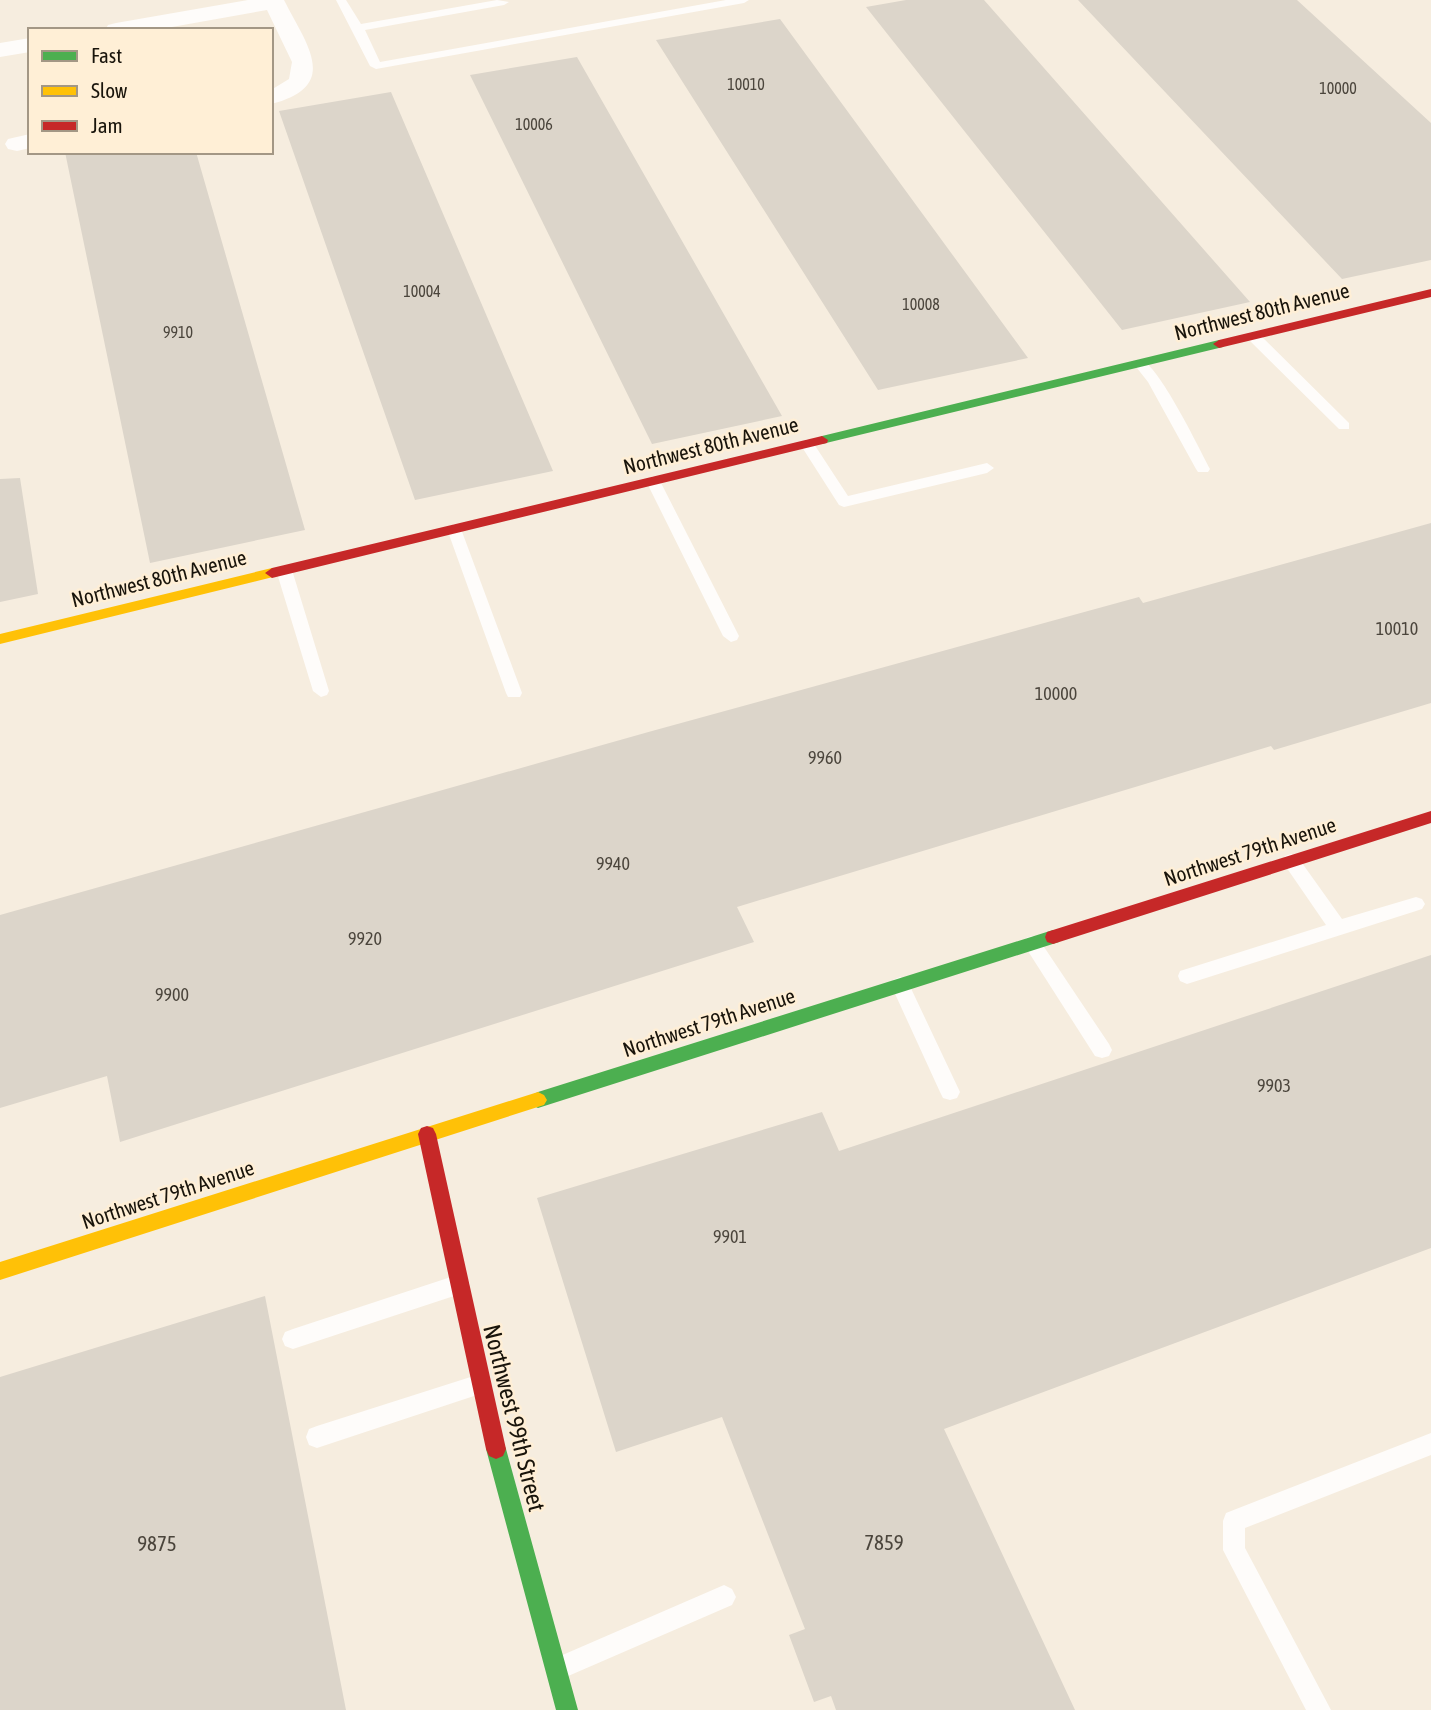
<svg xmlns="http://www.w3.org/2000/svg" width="1431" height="1710" font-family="'Asap Condensed',sans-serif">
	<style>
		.building { fill: #dcd5ca }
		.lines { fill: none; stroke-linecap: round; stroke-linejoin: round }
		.lane { fill: #fefcfa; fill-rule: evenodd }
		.street { fill: #fefcfa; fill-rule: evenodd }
		.fast { fill: #4caf50; fill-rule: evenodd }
		.slow { fill: #ffc107; fill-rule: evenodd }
		.jam { fill: #c62828; fill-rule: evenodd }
		.labels { text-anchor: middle; stroke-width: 5; stroke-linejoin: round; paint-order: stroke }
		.far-number-label { font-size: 16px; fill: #4b453c }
		.number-label { font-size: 18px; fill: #4b453c }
		.street-label { font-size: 21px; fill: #19140b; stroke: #ffefd6 }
		.near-number-label { font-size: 21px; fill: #4b453c }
		.near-street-label { font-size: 24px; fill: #19140b; stroke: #ffefd6 }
	</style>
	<rect width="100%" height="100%" fill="#f6eddf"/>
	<path class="building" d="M906,0H984L1250,302L1122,330L866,7Z
		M1078,0H1297L1431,123V260L1342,279Z
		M780,19L1028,358L878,390L656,40Z
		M577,57L782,416L652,444L470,75Z
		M391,92L553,471L415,500L279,111Z
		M65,152H196L305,530L150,563Z
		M20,478L38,594L0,602V479Z
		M1431,523V703L1274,750L1271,746L737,907L754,942L120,1142L107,1076L0,1108V915L652,731L1139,597L1143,603Z
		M1431,955V1248L944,1429L1075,1710H836L831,1696L814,1702L789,1635L805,1629L722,1417L616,1452L537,1198L822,1112L839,1151Z
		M265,1296L346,1710H0V1377Z"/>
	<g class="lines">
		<path class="lane" d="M336,0H346L361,24L497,0L509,2L504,5L365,30L380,62L726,0H749L744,3L376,69L370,66Z
			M1253,332L1258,333L1349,423V429H1339L1248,339V333Z
			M1140,359C1159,365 1199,448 1210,469L1208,472H1198L1196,469L1148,382L1133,363Z
			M807,439L812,441L848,496L987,463L994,468L987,473L844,507L839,505L800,444Z
			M653,476L660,481L739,636L737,640L731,642L723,636L646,481Z
			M454,524L461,529L522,693L520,697H508L506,693L447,529Z
			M284,565L292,570L329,691L327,695L321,697L313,691L276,570Z
			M1291,854L1297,856L1342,919L1416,897L1422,899L1425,904L1422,909L1416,911L1187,984L1180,981L1178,976L1180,971L1326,925L1282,861L1285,856Z
			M1032,936L1038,938L1109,1044L1112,1050L1109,1056L1102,1058L1095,1056L1026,948L1023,943L1026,938Z
			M900,977L907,980L960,1092L957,1098L950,1100L943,1098L940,1092L891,985L893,980Z
			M460,1274L467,1277L470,1284L467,1291L460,1294L293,1349L285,1346L282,1339L285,1332L293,1329Z
			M480,1374L488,1377L491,1384L488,1391L480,1394L317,1448L309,1445L306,1437L309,1429L317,1426Z
			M1431,1433V1455L1245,1528V1548L1331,1710H1306L1223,1550V1521L1226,1513Z
			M724,1585L732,1589L736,1597L732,1605L559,1680L551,1676L547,1668L551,1660Z"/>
		<path class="street" d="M248,0H284C306,44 342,86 271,104V90L289,79L292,62L267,10L155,30H105L108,25L116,23Z
			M30,38V52L0,57V43Z
			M30,134V148L17,151L8,149L5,144L8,139Z"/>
		<path class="fast" d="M1219,340L1225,344L1223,347L822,444L816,440L822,436Z
			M1053,930L1059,932L1061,937L1059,942L538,1108L532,1105L529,1100L532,1095L538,1092Z
			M496,1439L503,1442L506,1449L578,1710H556L486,1449L489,1442Z"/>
		<path class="slow" d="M272,568L277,570L279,573L277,576L0,644V634Z
			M538,1092L544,1095L547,1100L544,1105L0,1280V1262Z"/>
		<path class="jam" d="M1431,289V297L1219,348L1213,344L1219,340Z
			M822,436L828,440L827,443L272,578L265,573L272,568Z
			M1431,811V823L1053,944L1047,942L1045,937L1047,932L1053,930Z
			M427,1126L433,1128L436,1134L506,1449L503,1456L496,1459L489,1456L486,1449L418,1134L421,1128Z"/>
	</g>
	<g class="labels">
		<g class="far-number-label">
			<text x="746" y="90">10010</text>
			<text x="1338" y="94">10000</text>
			<text x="534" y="130">10006</text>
			<text x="422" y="297">10004</text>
			<text x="921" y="310">10008</text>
			<text x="178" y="338">9910</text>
		</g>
		<g class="number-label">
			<text x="1397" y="635">10010</text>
			<text x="1056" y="700">10000</text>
			<text x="825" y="764">9960</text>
			<text x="613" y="870">9940</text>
			<text x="365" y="945">9920</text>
			<text x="172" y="1001">9900</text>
			<text x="1274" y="1092">9903</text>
			<text x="730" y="1243">9901</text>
		</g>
		<g class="street-label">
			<text transform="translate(1262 312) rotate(-14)" y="7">Northwest 80th Avenue</text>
			<text transform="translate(711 446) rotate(-14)" y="7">Northwest 80th Avenue</text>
			<text transform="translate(159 579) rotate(-14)" y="7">Northwest 80th Avenue</text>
			<text transform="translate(1250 852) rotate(-18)" y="7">Northwest 79th Avenue</text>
			<text transform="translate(709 1023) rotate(-18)" y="7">Northwest 79th Avenue</text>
			<text transform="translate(168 1195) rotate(-18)" y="7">Northwest 79th Avenue</text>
		</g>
		<g class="near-number-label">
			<text x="884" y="1550">7859</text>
			<text x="157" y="1551">9875</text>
		</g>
		<g class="near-street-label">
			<text transform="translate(514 1418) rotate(76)" y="8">Northwest 99th Street</text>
		</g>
	</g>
	<rect x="28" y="28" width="245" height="126" fill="#ffefd6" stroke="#a39785" stroke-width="2"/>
	<rect x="42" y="51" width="35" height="10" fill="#4caf50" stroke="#a39785" stroke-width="2"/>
	<text x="91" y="63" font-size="21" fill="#19140b">Fast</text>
	<rect x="42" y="86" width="35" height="10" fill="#ffc107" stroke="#a39785" stroke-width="2"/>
	<text x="91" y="98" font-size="21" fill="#19140b">Slow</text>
	<rect x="42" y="121" width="35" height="10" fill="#c62828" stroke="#a39785" stroke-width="2"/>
	<text x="91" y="133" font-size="21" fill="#19140b">Jam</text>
</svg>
